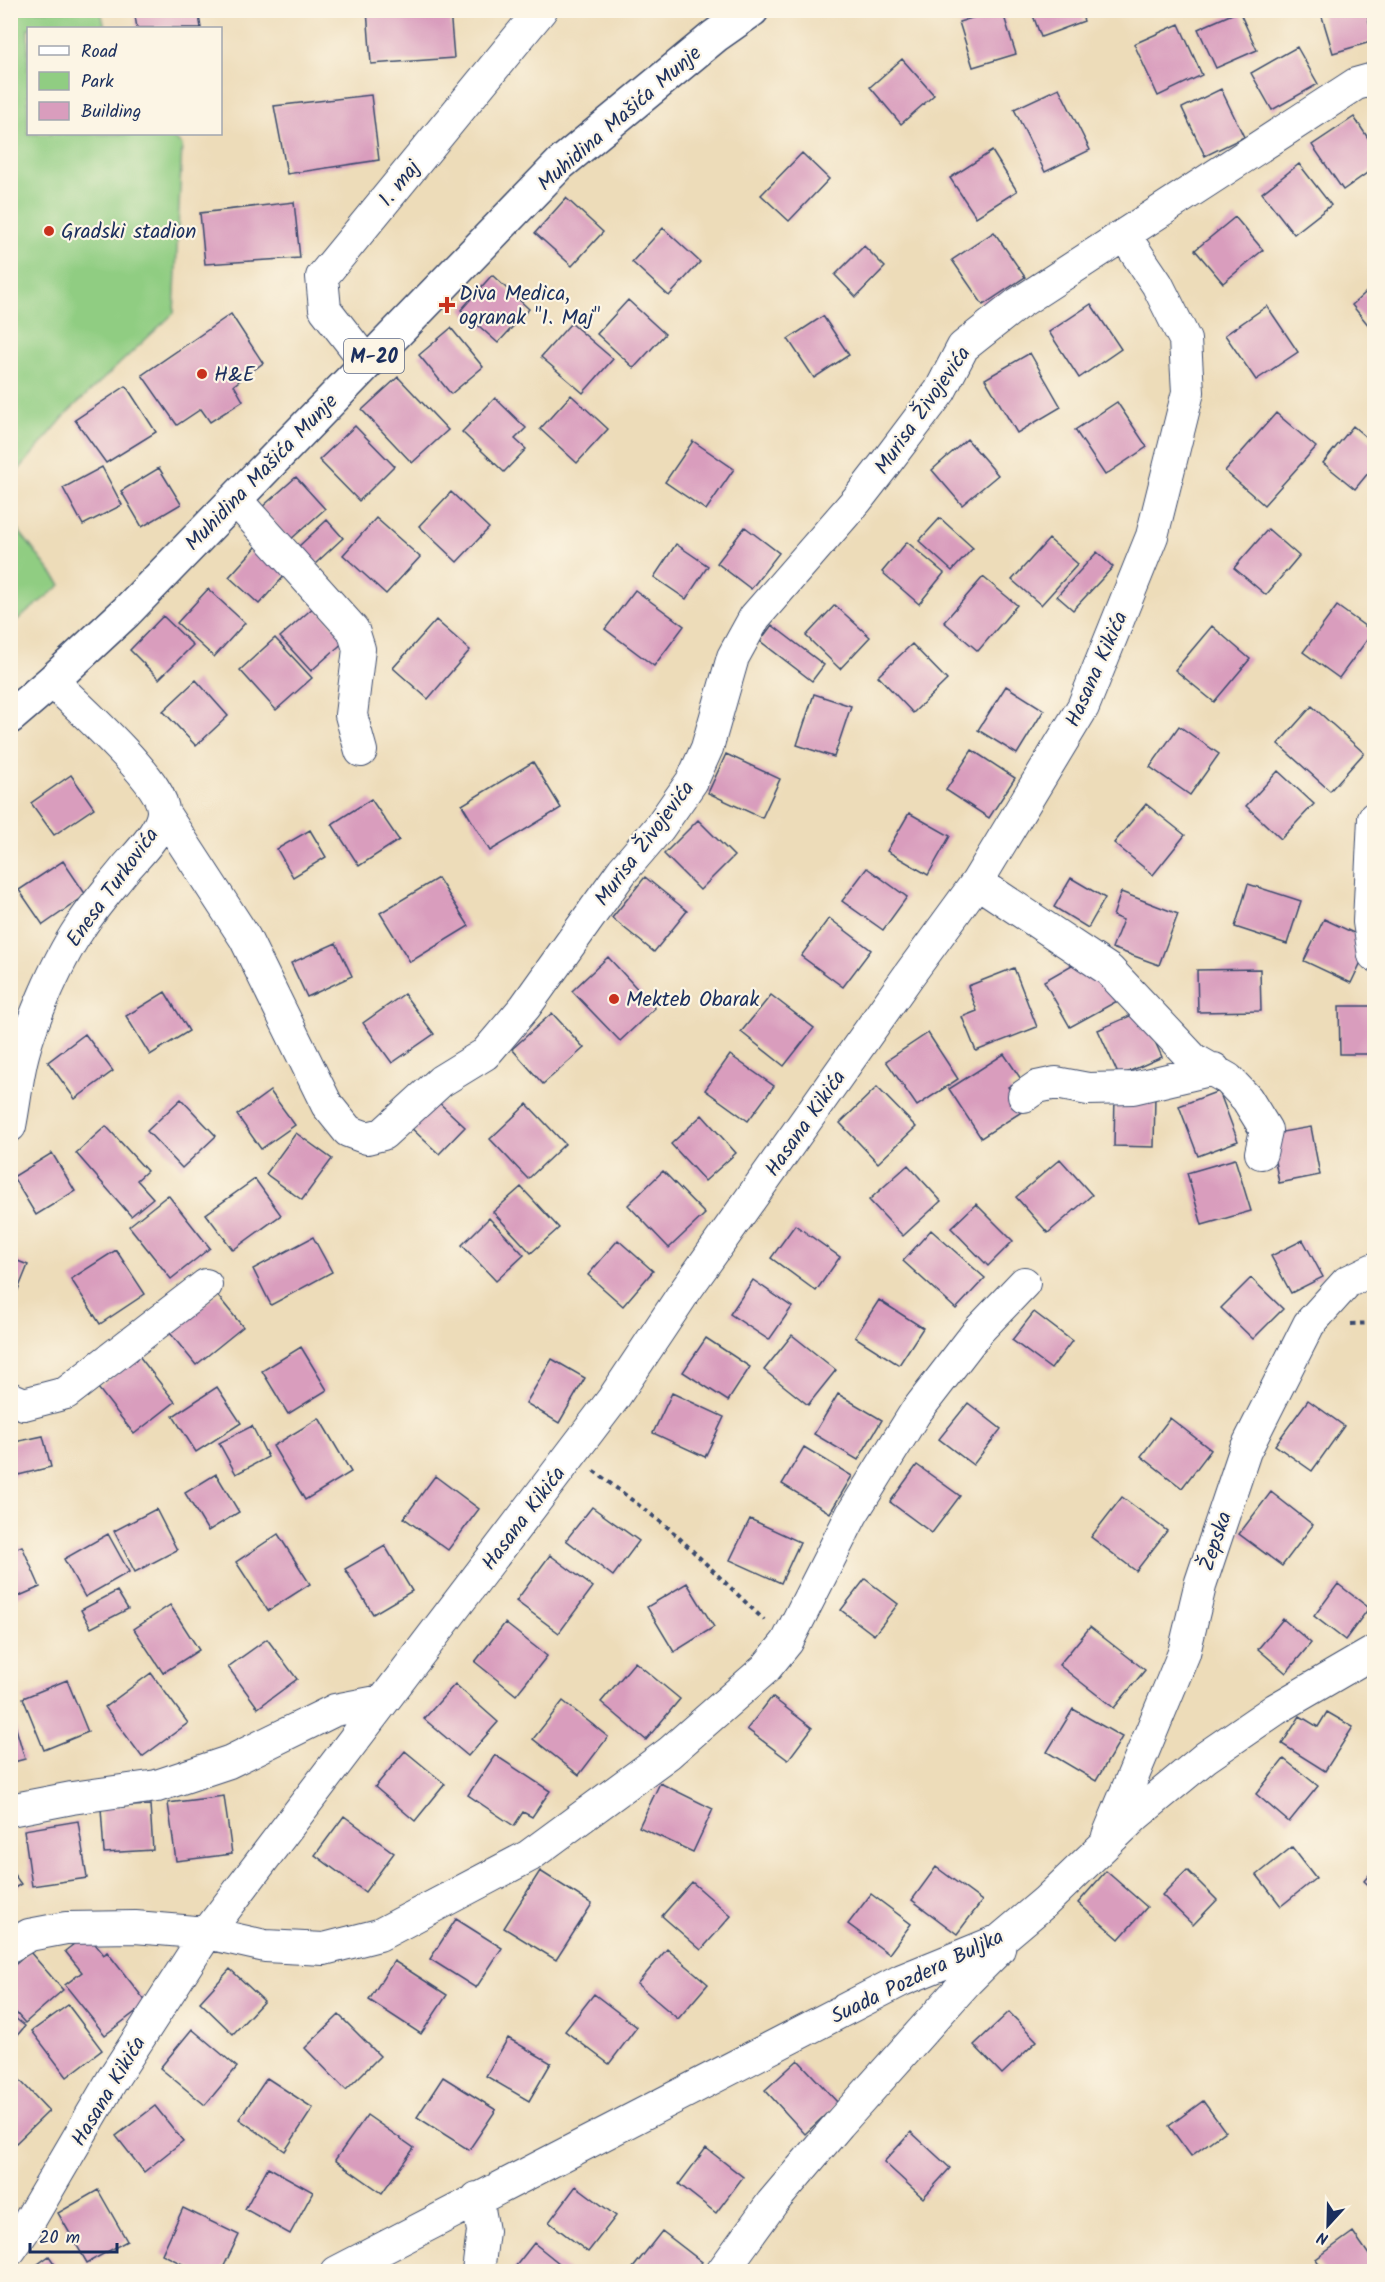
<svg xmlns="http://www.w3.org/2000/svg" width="1385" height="2282" font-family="Kalam,sans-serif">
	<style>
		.green { fill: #90cd82; stroke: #567e70; stroke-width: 1.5 }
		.building { fill: #d99dbd }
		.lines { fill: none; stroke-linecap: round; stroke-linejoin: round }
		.minor-casing { stroke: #3a496c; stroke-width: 34 }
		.major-casing { stroke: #3a496c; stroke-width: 36 }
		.path { stroke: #3a496c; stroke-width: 4; stroke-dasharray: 4.5 4.5; stroke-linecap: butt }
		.minor { stroke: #fff; stroke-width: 32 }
		.major { stroke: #fff; stroke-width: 33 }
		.poi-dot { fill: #c8321e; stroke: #fcf5e5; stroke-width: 2 }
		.labels { text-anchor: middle; stroke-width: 4.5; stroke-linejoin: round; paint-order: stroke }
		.shield { fill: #fcf5e5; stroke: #5e6a86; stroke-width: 1.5 }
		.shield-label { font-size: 20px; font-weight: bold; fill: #1b2f5e }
		.street-label { font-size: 21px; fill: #1b2f5e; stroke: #fcf5e5 }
		.poi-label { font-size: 21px; fill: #1b2f5e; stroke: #fcf5e5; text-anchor: start }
	</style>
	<rect width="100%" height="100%" fill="#fcf5e5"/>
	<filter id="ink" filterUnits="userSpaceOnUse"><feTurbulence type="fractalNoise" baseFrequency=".0167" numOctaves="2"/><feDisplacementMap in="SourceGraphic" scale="12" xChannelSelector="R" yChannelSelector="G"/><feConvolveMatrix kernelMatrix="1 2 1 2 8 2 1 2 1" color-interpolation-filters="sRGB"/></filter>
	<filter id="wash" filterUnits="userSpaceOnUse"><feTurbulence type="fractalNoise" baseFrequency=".008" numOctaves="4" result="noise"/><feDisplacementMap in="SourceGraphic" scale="24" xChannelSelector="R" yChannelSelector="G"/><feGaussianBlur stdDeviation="1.35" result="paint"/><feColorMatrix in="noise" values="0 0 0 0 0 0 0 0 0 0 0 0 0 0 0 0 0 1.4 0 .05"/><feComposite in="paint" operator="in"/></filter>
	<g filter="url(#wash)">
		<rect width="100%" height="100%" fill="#eddcb9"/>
		<path class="green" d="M11,10L101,11L105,28H28V134H168L182,145L174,313L70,410L11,479Z
			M11,521L61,585L11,625Z"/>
		<g id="blocks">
			<path class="building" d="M134,10H198L201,28H137Z
				M367,10H450L454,58L371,64Z
				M997,10H1002L1016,54L973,67L959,22Z
				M1031,10H1080L1084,21L1041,37Z
				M1320,10H1366L1374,41L1333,53Z
				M1239,11L1257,50L1216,68L1198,29Z
				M1179,24L1202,75L1158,96L1134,44Z
				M1297,47L1318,84L1272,110L1251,73Z
				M902,59L934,95L901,124L870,87Z
				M1059,88L1090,150L1045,172L1014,109Z
				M1221,89L1244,137L1205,156L1182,108Z
				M371,95L379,160L287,174L274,106Z
				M1354,117L1374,147V168L1343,190L1312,145Z
				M992,151L1017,191L976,217L950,178Z
				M802,153L829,179L789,221L761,195Z
				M1299,164L1331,205L1294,234L1262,193Z
				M566,198L603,232L572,266L535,233Z
				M294,202L300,258L205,264L200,213Z
				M1235,217L1263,250L1223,283L1195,250Z
				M663,228L700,262L669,296L632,262Z
				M994,232L1025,277L983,305L952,260Z
				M864,246L885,267L856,297L835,275Z
				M492,275L529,309L498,343L461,310Z
				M1374,285V332L1352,305Z
				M628,300L665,334L634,368L597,334Z
				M1091,304L1121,349L1079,378L1049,332Z
				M1267,306L1298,352L1256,380L1225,335Z
				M231,314L263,363L234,385L243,401L210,422L201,409L177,425L142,375Z
				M823,316L849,355L814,378L788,339Z
				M571,323L613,359L583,393L541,357Z
				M451,328L483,367L451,394L419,355Z
				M1030,353L1061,407L1017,433L985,379Z
				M398,377L448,430L412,463L362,410Z
				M126,386L156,432L106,463L75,420Z
				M571,395L608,429L577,463L540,429Z
				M495,398L526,428L515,439L526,449L504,472L462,432Z
				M1117,402L1147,447L1105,475L1075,430Z
				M1276,413L1316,447L1264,505L1225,471Z
				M355,426L394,466L359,501L319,460Z
				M1353,426L1374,444V466L1355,489L1323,463Z
				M967,439L998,475L962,505L932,470Z
				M693,441L734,469L706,510L665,482Z
				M102,467L122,505L83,525L63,488Z
				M159,468L181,504L142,527L121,491Z
				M296,477L325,509L290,540L261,508Z
				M451,492L489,528L457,562L419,526Z
				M376,518L420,557L386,594L343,555Z
				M940,518L973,548L952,571L919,541Z
				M327,520L343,538L315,564L298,547Z
				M745,527L779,553L751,589L717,563Z
				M1268,529L1299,556L1266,595L1234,568Z
				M1049,539L1078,564L1041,605L1012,580Z
				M907,542L944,573L919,604L882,572Z
				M676,544L708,566L686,599L654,577Z
				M257,546L287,573L259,604L229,577Z
				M1097,552L1113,567L1073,610L1057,596Z
				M983,577L1017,605L978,651L944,622Z
				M208,589L245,623L214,657L177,623Z
				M635,590L684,626L654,666L605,629Z
				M835,605L870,637L840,669L806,636Z
				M315,606L346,640L311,671L280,637Z
				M1337,606L1373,632L1339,678L1303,652Z
				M163,616L193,645L159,679L130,650Z
				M436,620L470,650L428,699L393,668Z
				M772,625L824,665L812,681L760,641Z
				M1212,626L1250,659L1214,702L1175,670Z
				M275,638L312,678L276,710L240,670Z
				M912,644L947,680L913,713L878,676Z
				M196,680L228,716L196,746L163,711Z
				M1006,686L1044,710L1017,754L978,730Z
				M814,694L851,706L834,757L797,745Z
				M1312,706L1364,753L1330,791L1278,744Z
				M1179,726L1219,754L1190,795L1150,767Z
				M972,750L1015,778L989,818L946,790Z
				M726,754L780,779L762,818L708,793Z
				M533,762L561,808L490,851L462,805Z
				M1278,771L1314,804L1281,839L1246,806Z
				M71,775L94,808L54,835L31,803Z
				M371,799L399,840L359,866L332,824Z
				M1146,804L1185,835L1153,875L1114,843Z
				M909,813L950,836L928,875L887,851Z
				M698,820L734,856L700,890L664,854Z
				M310,830L326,857L293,877L277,849Z
				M63,861L86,895L43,925L19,890Z
				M867,868L907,897L883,930L842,901Z
				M645,877L687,911L654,952L612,918Z
				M438,878L469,926L410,962L380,913Z
				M1071,878L1105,898L1088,928L1054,907Z
				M1248,884L1301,901L1287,944L1235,927Z
				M1121,892L1178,914L1159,965L1112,948L1123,920L1113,916Z
				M829,918L871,950L843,987L801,956Z
				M1324,919L1371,941L1351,983L1304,961Z
				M336,943L352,976L307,997L291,963Z
				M608,957L655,1008L620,1041L572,991Z
				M1084,958L1119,1000L1070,1027L1044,981Z
				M1014,968L1037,1027L976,1051L962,1017L977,1011L968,986Z
				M1260,969L1261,1011L1198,1012L1197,970Z
				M165,992L189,1031L150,1055L126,1016Z
				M404,994L434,1034L392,1063L363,1023Z
				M771,995L814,1028L784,1066L741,1032Z
				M1339,1006H1374V1054H1340Z
				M1141,1011L1162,1057L1119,1076L1098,1030Z
				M552,1013L584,1048L543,1084L512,1049Z
				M928,1033L958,1079L917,1106L886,1061Z
				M85,1034L113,1071L75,1099L48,1062Z
				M1004,1054L1021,1079L1008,1087L1023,1111L981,1138L949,1089Z
				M730,1055L774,1086L748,1121L705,1090Z
				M877,1087L916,1127L878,1163L840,1123Z
				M270,1091L295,1125L261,1149L237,1115Z
				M1219,1091L1238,1141L1198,1156L1179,1106Z
				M1115,1094L1155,1095L1154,1147L1114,1146Z
				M434,1098L465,1127L439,1154L408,1125Z
				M181,1099L216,1136L182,1168L147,1131Z
				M527,1104L565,1144L528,1179L490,1139Z
				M702,1115L736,1153L705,1181L671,1144Z
				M106,1126L147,1171L137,1180L153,1198L131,1216L76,1153Z
				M1311,1127L1320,1175L1279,1183L1270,1134Z
				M296,1133L332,1159L302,1200L266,1174Z
				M52,1153L75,1191L36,1215L13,1177Z
				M1060,1159L1092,1195L1048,1233L1016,1197Z
				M1235,1159L1251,1211L1202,1225L1187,1173Z
				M908,1165L941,1201L903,1236L869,1200Z
				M663,1171L705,1214L669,1248L628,1205Z
				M255,1179L281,1215L233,1250L206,1214Z
				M521,1187L559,1228L531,1253L493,1212Z
				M168,1195L210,1248L171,1279L129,1226Z
				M976,1204L1013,1241L988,1266L951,1228Z
				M489,1218L524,1255L496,1281L462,1245Z
				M795,1225L840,1257L816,1291L771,1258Z
				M931,1230L985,1278L956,1309L903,1261Z
				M313,1237L332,1272L271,1305L253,1269Z
				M618,1240L653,1271L623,1306L588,1275Z
				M1303,1240L1323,1277L1291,1293L1271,1256Z
				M116,1250L145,1294L100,1324L71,1279Z
				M10,1258L28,1265L11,1307H10Z
				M1251,1278L1283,1309L1253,1339L1221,1308Z
				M753,1280L792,1307L769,1340L730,1314Z
				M217,1295L243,1327L196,1365L170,1333Z
				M879,1300L923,1328L899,1365L855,1337Z
				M1034,1312L1072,1341L1051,1369L1012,1340Z
				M792,1335L836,1370L808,1405L764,1370Z
				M706,1338L750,1367L728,1401L683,1372Z
				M301,1347L327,1390L288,1414L262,1371Z
				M139,1356L175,1402L134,1434L98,1388Z
				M552,1359L585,1378L559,1423L526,1403Z
				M217,1387L241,1423L196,1452L173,1416Z
				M672,1393L724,1417L705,1457L653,1433Z
				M838,1394L882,1420L858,1460L814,1434Z
				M1308,1400L1344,1426L1312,1471L1275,1445Z
				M968,1403L1001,1429L973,1465L939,1439Z
				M319,1418L351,1472L305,1500L273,1446Z
				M1170,1418L1211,1450L1182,1488L1141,1456Z
				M252,1426L268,1457L236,1474L219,1443Z
				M43,1436L51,1467L10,1477V1443Z
				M804,1447L852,1476L830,1513L782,1484Z
				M917,1465L960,1496L932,1533L890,1502Z
				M216,1474L239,1512L208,1531L185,1493Z
				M435,1476L479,1509L448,1550L404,1518Z
				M1271,1492L1313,1525L1282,1566L1239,1534Z
				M1122,1497L1167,1531L1136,1571L1091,1537Z
				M592,1507L639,1541L613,1576L566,1540Z
				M156,1509L177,1550L135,1572L114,1531Z
				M750,1519L800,1542L781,1583L730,1560Z
				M108,1534L129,1572L85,1597L64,1559Z
				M278,1534L310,1584L268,1611L236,1562Z
				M22,1546L40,1587L10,1600V1551Z
				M385,1546L412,1591L373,1614L345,1569Z
				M550,1555L593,1587L559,1633L516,1601Z
				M865,1579L898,1604L874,1635L841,1610Z
				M687,1583L714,1627L674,1652L647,1607Z
				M1338,1584L1369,1608L1345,1640L1314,1616Z
				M117,1591L128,1609L91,1628L81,1610Z
				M170,1605L199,1650L163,1673L134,1629Z
				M1283,1619L1311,1643L1286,1673L1258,1649Z
				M505,1623L547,1656L516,1695L475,1662Z
				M1090,1627L1145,1670L1114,1708L1059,1665Z
				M267,1639L297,1679L258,1708L228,1667Z
				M635,1662L680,1699L646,1740L601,1702Z
				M151,1673L188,1723L142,1757L105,1707Z
				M67,1680L88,1732L44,1750L23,1698Z
				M455,1684L498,1722L468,1756L424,1719Z
				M772,1697L812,1728L788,1760L747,1729Z
				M563,1701L608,1737L579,1775L533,1739Z
				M10,1708L25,1759L10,1763Z
				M1073,1709L1122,1737L1096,1781L1047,1752Z
				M1327,1712L1353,1727L1325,1771L1282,1744L1300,1716L1318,1727Z
				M405,1751L445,1784L415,1821L375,1787Z
				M495,1755L550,1791L532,1817L523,1812L514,1826L468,1795Z
				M1284,1759L1318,1786L1289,1822L1256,1794Z
				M660,1783L713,1809L693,1852L639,1827Z
				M224,1796L232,1854L176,1861L168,1803Z
				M150,1805L153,1850L104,1853L101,1808Z
				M344,1816L394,1853L365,1892L315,1855Z
				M78,1821L87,1878L32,1886L24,1830Z
				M1292,1847L1316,1878L1281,1906L1257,1875Z
				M936,1867L982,1901L957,1934L912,1900Z
				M10,1869L21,1884L10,1891Z
				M1374,1869V1890L1364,1881Z
				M1187,1870L1217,1900L1193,1925L1162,1895Z
				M540,1871L592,1904L556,1960L504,1928Z
				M1106,1871L1147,1907L1119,1939L1078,1903Z
				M692,1882L731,1916L701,1950L662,1916Z
				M871,1894L911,1924L889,1954L848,1924Z
				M456,1919L502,1948L476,1988L430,1959Z
				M87,1934L104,1955L107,1952L147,2003L105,2035L65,1985L82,1972L65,1951Z
				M667,1949L708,1984L678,2019L637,1984Z
				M30,1952L63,1990L25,2023L10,2006V1969Z
				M394,1961L447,1995L421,2034L369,2000Z
				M230,1969L264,2001L233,2034L200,2002Z
				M594,1994L637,2027L609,2064L565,2031Z
				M68,2005L102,2050L67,2077L32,2031Z
				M1009,2012L1037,2041L1002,2074L974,2045Z
				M10,2014L25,2026L10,2044Z
				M339,2015L380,2056L346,2090L305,2048Z
				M192,2029L237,2067L205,2105L160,2068Z
				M508,2038L551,2063L529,2101L486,2076Z
				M798,2060L838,2103L805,2134L765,2090Z
				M15,2075L49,2111L14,2145L10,2141V2079Z
				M443,2077L496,2110L469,2150L417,2117Z
				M267,2078L313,2108L285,2151L239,2119Z
				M1203,2101L1225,2131L1191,2156L1169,2126Z
				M155,2106L183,2141L144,2172L116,2136Z
				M367,2115L414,2148L382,2193L335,2160Z
				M911,2132L950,2168L923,2198L884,2162Z
				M706,2148L743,2177L716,2213L679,2184Z
				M268,2167L313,2192L290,2234L245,2209Z
				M576,2186L616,2216L588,2252L549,2222Z
				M98,2190L127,2241L87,2263L58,2213Z
				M183,2208L239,2235L221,2272H198L162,2254Z
				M662,2231L702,2262L694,2272H638L633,2268Z
				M1353,2232L1374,2262V2272H1324L1316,2259Z
				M534,2243L570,2272H511Z
				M49,2256L60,2272H27Z"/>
		</g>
	</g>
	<g filter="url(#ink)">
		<use href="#blocks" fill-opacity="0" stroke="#3a496c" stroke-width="1.5"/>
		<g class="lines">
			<defs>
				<path id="minor" d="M367,363L325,309L322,277L541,10
					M235,499L353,630L359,649L351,715L361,751
					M163,812L245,938L327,1105L348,1131L367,1138L383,1134L441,1081L485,1054L525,1007L623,870L659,828L692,781L707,748L733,657L755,617L857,500L885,464L940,391L963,347L1016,305L1356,84L1374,79
					M1374,818L1369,922L1374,955
					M977,882L1109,970L1193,1059L1228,1079L1247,1099L1266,1130L1261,1153
					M1024,1096L1037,1087L1056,1083L1088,1089L1133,1088L1214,1069
					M10,1126C14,1106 16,1086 20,1067C27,1029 57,962 79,929C92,908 110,888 126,868C138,854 162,831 163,812C165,783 74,703 52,681
					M10,1398L24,1404L66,1393L206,1285
					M10,1810L72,1798L157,1786L229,1762L335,1710L382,1701
					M1108,1836L1184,1653L1201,1582L1245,1451L1309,1324L1347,1282L1374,1269
					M10,1946L29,1935L66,1928L135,1927L207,1933L265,1946L324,1949L379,1935L529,1856L669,1753L765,1669L787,1642L852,1514L915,1413L979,1330L1024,1283
					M477,2198L483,2231L478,2272
					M10,2250L24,2230L112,2080L207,1933L613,1399L681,1297L909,975L977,882L1083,707L1152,536L1188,392L1185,340L1157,284L1124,235
					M337,2272L902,1980L1000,1940L1045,1902L1136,1815L1206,1757L1276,1709L1374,1652
					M722,2272L772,2203L839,2124L967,1981L999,1949L1000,1943"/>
				<path id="major" d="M10,717L52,681L126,612L560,164L715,36L752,10"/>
			</defs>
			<use href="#minor" class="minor-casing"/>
			<use href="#major" class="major-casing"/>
			<path class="path" d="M1351,1324L1374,1323
				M594,1471L670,1529L764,1620"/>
			<use href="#minor" class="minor"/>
			<use href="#major" class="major"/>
		</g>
	</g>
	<g class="poi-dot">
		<circle cx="49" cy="231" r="6"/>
		<path d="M444 296h6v6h6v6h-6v6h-6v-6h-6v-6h6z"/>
		<circle cx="202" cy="374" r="6"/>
		<circle cx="614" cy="999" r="6"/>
	</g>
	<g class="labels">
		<rect class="shield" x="344" y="339" width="60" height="34" rx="4.5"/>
		<g class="shield-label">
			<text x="374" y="363">M-20</text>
		</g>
		<g class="street-label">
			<text transform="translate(619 118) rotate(-41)" y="7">Muhidina Mašića Munje</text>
			<text transform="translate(399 183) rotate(-51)" y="7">1. maj</text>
			<text transform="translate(922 410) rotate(-55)" y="7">Murisa Živojevića</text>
			<text transform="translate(261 472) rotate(-46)" y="7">Muhidina Mašića Munje</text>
			<text transform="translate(1096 669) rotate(-66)" y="7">Hasana Kikića</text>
			<text transform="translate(644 843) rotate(-53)" y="7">Murisa Živojevića</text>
			<text transform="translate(112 887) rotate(-54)" y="7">Enesa Turkovića</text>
			<text transform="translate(805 1123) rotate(-55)" y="7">Hasana Kikića</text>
			<text transform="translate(523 1518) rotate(-53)" y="7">Hasana Kikića</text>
			<text transform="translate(1215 1541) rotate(-71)" y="7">Žepska</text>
			<text transform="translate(917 1976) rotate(-26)" y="7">Suada Pozdera Buljka</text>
			<text transform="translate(108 2091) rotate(-59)" y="7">Hasana Kikića</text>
		</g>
		<g class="poi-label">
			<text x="61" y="238">Gradski stadion</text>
			<text x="459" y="300">Diva Medica,<tspan x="459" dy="24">ogranak "1. Maj"</tspan></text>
			<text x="214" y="381">H&amp;E</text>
			<text x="626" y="1006">Mekteb Obarak</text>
		</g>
	</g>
	<rect width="1385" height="2282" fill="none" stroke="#fcf5e5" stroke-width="36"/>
	<rect x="27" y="27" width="195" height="108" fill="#fcf5e5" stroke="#a2a6af" stroke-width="1.5"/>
	<rect x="39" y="46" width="30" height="9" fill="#ffffff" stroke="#a2a6af" stroke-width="1.5"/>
	<text x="81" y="57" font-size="18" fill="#1b2f5e">Road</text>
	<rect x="39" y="72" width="30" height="18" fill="#90cd82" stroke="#a2a6af" stroke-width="1.5"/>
	<text x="81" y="87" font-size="18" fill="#1b2f5e">Park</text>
	<rect x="39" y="102" width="30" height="18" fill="#d99dbd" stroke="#a2a6af" stroke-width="1.5"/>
	<text x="81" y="117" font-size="18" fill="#1b2f5e">Building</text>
	<g transform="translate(1328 2225) rotate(202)" stroke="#fcf5e5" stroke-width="4.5" paint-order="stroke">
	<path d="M0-4.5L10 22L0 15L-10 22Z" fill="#1b2f5e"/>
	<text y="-9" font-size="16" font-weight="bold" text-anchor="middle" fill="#1b2f5e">N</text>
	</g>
	<path d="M30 2243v9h87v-9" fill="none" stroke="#1b2f5e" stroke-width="3"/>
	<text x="39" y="2243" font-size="18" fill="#1b2f5e" stroke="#fcf5e5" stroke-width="4.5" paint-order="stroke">20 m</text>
</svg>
